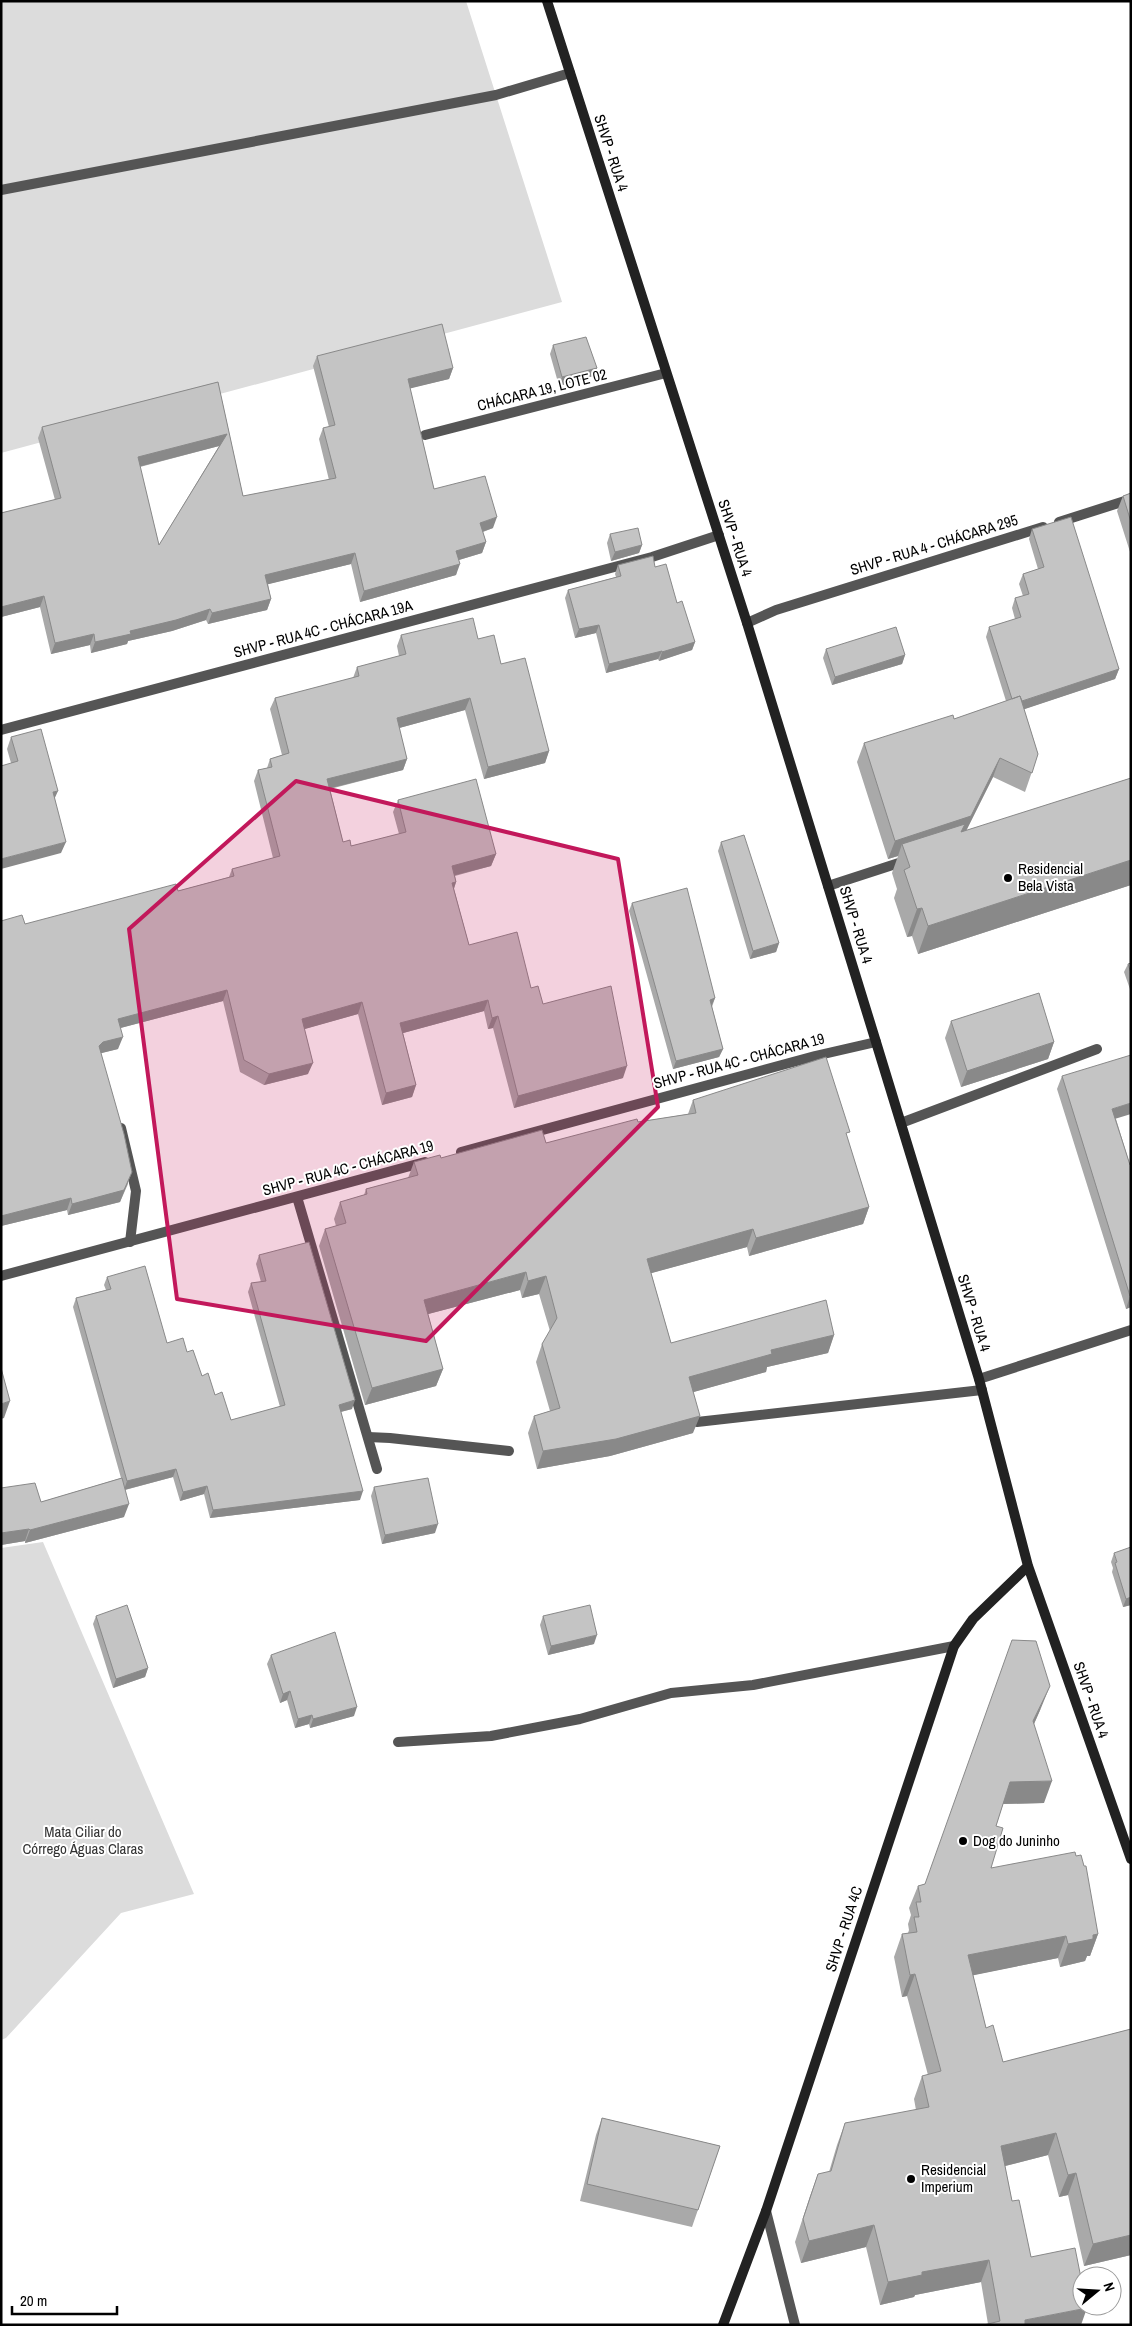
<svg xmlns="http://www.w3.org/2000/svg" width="1132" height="2326" font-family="'Archivo Narrow',sans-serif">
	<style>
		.green { fill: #dcdcdc }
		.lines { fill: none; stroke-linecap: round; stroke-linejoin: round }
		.lane { stroke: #555; stroke-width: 10 }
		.street { stroke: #555; stroke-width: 10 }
		.secondary { stroke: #222; stroke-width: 10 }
		.wall { fill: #a9a9a9; fill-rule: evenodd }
		.shaded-wall { fill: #898989 }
		.building { fill: #c4c4c4; stroke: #898989; fill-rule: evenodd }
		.marked { fill: #c2185b; fill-opacity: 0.2; stroke: #c2185b; stroke-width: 4; stroke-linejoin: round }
		.poi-dot { fill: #000; stroke: #fff; stroke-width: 2 }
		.labels { text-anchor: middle; stroke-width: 4; stroke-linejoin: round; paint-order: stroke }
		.street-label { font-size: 15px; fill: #000; stroke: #fff }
		.poi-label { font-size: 15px; fill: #000; stroke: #fff; text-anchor: start }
		.park-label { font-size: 15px; fill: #333; stroke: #fff }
	</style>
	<rect width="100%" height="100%" fill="#fff"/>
	<path class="green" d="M1,1H466L562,302L1,453Z
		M43,1542L194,1894L121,1913L6,2038L1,2040V1548Z"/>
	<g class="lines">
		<path class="lane" d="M1,190L496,95L570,73
			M425,435L666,373
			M901,1123L1097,1049
			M121,1128L136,1191L130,1242
			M697,1422L982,1390
			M368,1437L390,1438L509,1451"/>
		<path class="street" d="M1059,522L1131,499
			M747,623L776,610L1043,527
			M1,730L652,557L719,535
			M828,886L908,860
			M461,1152L815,1056L876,1042
			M297,1197L377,1469
			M1,1276L425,1162
			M979,1379L1131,1330
			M398,1742L491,1736L580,1719L671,1693L753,1685L954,1646
			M766,2211L795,2325"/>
		<path class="secondary" d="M547,1L747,623L876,1042L979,1379L1028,1566L1131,1859
			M723,2325L766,2211L954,1646L973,1619L1028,1566"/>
	</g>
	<path class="wall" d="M553,345L597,368L593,376L559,386L550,354Z
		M317,356L453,368L449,379L410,388L434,489L493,528L483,532L486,542L482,553L459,560L456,575L360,602L351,564L268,584L271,599L267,610L208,624L206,620L172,631L128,641L127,644L91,653L90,645L51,654L40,607L1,617V513L55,500L38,438L42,427L218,382L243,496L329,480L319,439L323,428L329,427L313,366ZM219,446L159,545L140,467Z
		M1131,493V555L1117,511L1123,496Z
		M1032,529L1119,669L1115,679L1024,709L1038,754L1025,792L993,777L966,831L1131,778V885L918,954L912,936L907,937L894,898L897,889L892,873L898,856L888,859L857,762L864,743L954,719L1006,701L986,637L989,627L1015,619L1012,608L1015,598L1023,596L1019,584L1023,574L1038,569L1029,539Z
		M610,534L642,545L639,553L611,561L607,543Z
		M618,565L655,567L677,603L695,642L692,650L659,661L658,659L606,673L596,633L575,638L565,598L568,590L616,577L615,574Z
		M401,635L478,639L501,664L549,751L545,763L484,779L465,710L399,728L407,759L403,770L330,789L343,842L351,846L399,834L393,812L398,800L496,854L491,866L455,876L456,882L454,889L469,945L531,988L543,1004L623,1078L514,1108L493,1028L488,1029L484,1011L403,1033L416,1085L412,1097L382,1105L358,1014L304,1029L308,1074L264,1085L240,1072L223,1001L120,1028L118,1049L101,1053L128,1184L120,1202L68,1215L67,1210L1,1226V921L25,924L178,891L229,877L232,869L273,858L254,781L258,770L267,768L270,759L282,755L270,709L275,698L353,678L357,667L399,656L397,646Z
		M826,649L905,655L902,664L832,685L823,658Z
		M11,737L55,799L61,853L11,763L7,749Z
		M721,842L779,943L776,952L750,959L718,851Z
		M632,903L715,998L712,1007L723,1049L719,1057L673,1069L629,911Z
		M1131,963V992L1124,972L1128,964Z
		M951,1021L1054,1042L1048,1059L961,1087L945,1038Z
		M1062,1076L1116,1119L1130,1165H1131V1307L1126,1309L1057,1089Z
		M693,1100L847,1138L869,1207L863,1224L749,1256L747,1247L651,1273L671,1343L834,1335L828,1353L767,1367L766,1372L693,1392V1433L610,1456L537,1469L528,1433L534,1416L550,1411L536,1362L542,1344L550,1331L539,1294L522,1298L520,1290L428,1314L443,1369L436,1386L365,1405L319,1246L325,1229L336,1226L334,1219L340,1202L364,1195L366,1189L408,1178L414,1162L546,1143L638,1122L688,1114Z
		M259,1255L352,1409L341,1412L360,1500L210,1518L204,1494L180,1501L173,1477L125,1490L124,1517L25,1543V1541L1,1545V1488L41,1502L121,1478L73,1307L76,1298L106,1290L104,1285L107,1277L167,1343L187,1352L202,1376L215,1395L231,1420L280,1407L248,1292L251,1283L261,1282L256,1264Z
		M374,1487L435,1533L382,1544L371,1496Z
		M1114,1553L1131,1605L1123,1607L1112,1572L1113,1568L1111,1562Z
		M96,1616L148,1668L145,1677L113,1688L93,1624Z
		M543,1616L594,1644L548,1655L540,1625Z
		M271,1655L354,1716L310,1728L309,1724L295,1728L287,1700L280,1703L267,1664Z
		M1041,1708L1034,1724L1044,1803L1003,1804L996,1826L991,1868L1098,1934L1090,1956H1087L1085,1961L1060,1967L1058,1958L973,1975L986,2028L1003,2062L1131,2029V2255L1084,2266L1068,2195L1059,2197L1048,2155L1005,2166L1012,2201L1031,2257L1082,2306L988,2324L981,2282L915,2295L914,2297L880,2305L866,2247L801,2263L795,2242L810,2196L818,2174L829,2172L837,2145L845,2123L916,2110L914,2099L922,2076L928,2075L907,1996L902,1997L894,1957L902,1934L908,1933L909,1930L908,1924L911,1915L909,1908L918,1886L925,1884Z
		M602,2118L720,2146L692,2227L580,2201L596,2135Z"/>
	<path class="shaded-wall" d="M453,368L449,379L404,390L408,379Z
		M597,368L593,376L559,386L562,377Z
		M227,434L223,445L134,468L138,457Z
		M497,517L493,528L476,534L480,523Z
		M486,542L482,553L452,562L456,551Z
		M642,545L639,553L611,561L615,552Z
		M355,553L351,564L261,586L265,575Z
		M460,564L456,575L360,602L364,591Z
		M44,596L40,607L1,617V607Z
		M271,599L267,610L208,624L212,613Z
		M210,609L206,620L172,631L128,641L127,644L91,653L95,642L130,631Z
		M599,625L596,633L575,638L579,629Z
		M94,634L90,645L51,654L55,643Z
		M695,642L692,650L659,661L662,652Z
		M662,651L658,659L606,673L609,664Z
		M905,655L902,664L832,685L835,677Z
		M1119,669L1115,679L1010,714L1014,704Z
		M470,698L465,710L392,730L397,718Z
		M549,751L545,763L484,779L488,767Z
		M1000,758L993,777L964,835L902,844L898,856L888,859L895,841Z
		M407,759L403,770L323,790L327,779Z
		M58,791L53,802V792Z
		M66,842L61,853L1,869V859Z
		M496,854L491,866L448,877L452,866Z
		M1131,860V885L918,954L928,926Z
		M456,882L452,894V883Z
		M922,908L912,936L907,937L917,909Z
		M779,943L776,952L750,959L753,951Z
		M227,990L223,1001L113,1030L118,1019Z
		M715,998L711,1007L710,1000Z
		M488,1000L484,1011L396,1035L400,1023Z
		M362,1002L358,1014L298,1031L302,1019Z
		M498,1016L493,1028L488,1029L492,1018Z
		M123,1037L118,1049L98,1054L99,1046L103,1042Z
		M1054,1042L1048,1059L961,1087L967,1071Z
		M723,1049L719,1057L673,1069L676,1061Z
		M313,1063L308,1074L264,1085L269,1074Z
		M627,1066L623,1078L514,1108L518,1096Z
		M416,1085L412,1097L382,1105L386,1093Z
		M1131,1103V1114L1108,1121L1112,1109Z
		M132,1172L120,1202L68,1215L72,1204Z
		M71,1198L67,1210L1,1226V1216Z
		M869,1207L863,1224L749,1256L756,1238Z
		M753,1229L747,1247L641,1276L647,1259Z
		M526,1272L520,1290L417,1317L424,1300Z
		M546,1276L539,1294L522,1298L528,1281Z
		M1130,1296L1131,1307L1126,1309Z
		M834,1335L828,1353L767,1367L766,1372L683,1395L689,1377L771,1350Z
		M443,1369L436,1386L365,1405L372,1388Z
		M355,1400L352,1409L336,1413L339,1405Z
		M10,1401L4,1418L1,1419V1404Z
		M700,1416L693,1433L610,1456L537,1469L543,1451Z
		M176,1469L173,1477L124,1490L127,1481Z
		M207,1486L204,1494L180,1501L183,1492Z
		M363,1491L360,1500L210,1518L213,1510Z
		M129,1504L124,1517L25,1543L30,1530Z
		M438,1524L435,1533L382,1544L385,1535Z
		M29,1529L25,1541L1,1545V1533Z
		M1131,1597V1605L1123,1607L1126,1599Z
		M597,1635L594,1644L548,1655L551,1646Z
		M148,1668L145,1677L113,1688L116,1679Z
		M1050,1686L1041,1708L1025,1744L1033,1721Z
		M290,1691L287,1700L280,1703L283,1694Z
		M357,1707L354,1716L310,1728L313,1719Z
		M312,1715L309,1724L295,1728L298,1719Z
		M1052,1781L1044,1803L1002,1804L1010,1782Z
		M1098,1934L1090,1956H1087L1085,1961L1060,1967L1068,1944L1093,1935Z
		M1066,1936L1058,1958L960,1978L968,1955Z
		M915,1974L907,1996L902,1997L910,1975Z
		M1056,2133L1048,2155L993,2169L1001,2146Z
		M1076,2173L1068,2195L1059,2197L1068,2175Z
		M874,2225L866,2247L801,2263L809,2241Z
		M1131,2235V2255L1084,2266L1093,2244Z
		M989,2260L981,2282L915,2295L914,2297L880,2305L888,2282L922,2272Z
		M1087,2308L1081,2325H1023L1025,2320Z"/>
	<path class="building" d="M442,324L453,368L408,379L434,489L485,476L497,517L480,523L486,542L456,551L460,564L364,591L355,553L265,575L271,599L212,613L210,609L176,620L130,631L131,634L95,642L94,634L55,643L44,596L1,607V513L61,498L42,427L218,382L243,496L336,478L323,428L335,425L317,356ZM227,434L159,545L138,457Z
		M586,337L597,368L562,377L553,345Z
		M1131,493V522L1123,496Z
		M1071,517L1119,669L1022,701L1020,696L1012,699L989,627L1021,617L1015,598L1029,594L1023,574L1044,567L1032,529Z
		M638,528L642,545L615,552L610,534Z
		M653,556L655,567L666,564L677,603L682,601L695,642L662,652V651L609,664L599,625L579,629L568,590L621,576L618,565Z
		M473,618L478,639L494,635L501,664L525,658L549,751L488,767L470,698L397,718L407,759L327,779L343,842L350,840L351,846L406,832L398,800L476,779L496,854L452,866L456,882L452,883L469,945L517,932L531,988L538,986L543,1004L611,986L627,1066L518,1096L498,1016L492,1018L488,1000L400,1023L416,1085L386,1093L362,1002L302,1019L313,1063L269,1074L244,1060L227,990L118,1019L123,1037L103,1042L99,1046L124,1134L132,1172L124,1190L72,1204L71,1198L1,1216V921L22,915L25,924L176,884L178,891L234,876L232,869L280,856L258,770L272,767L270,759L289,753L275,698L359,676L357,667L406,654L401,635Z
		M896,627L905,655L835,677L826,649Z
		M1020,696L1038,754L1032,773L1000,758L971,816L895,841L864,743L953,715L954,719Z
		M41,729L58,791L53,792L66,842L1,859V766L18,761L11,737Z
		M1131,778V860L928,926L922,908L917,909L904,870L910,867L902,844L965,824L961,832Z
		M744,835L779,943L753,951L721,842Z
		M687,888L715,998L710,1000L723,1049L676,1061L632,903Z
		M1131,963V973L1128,964Z
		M1039,993L1054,1042L967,1071L951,1021Z
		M1131,1055V1103L1112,1109L1130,1165H1131L1130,1296L1062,1076Z
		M826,1057L850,1132L846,1133L869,1207L756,1238L753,1229L647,1259L671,1343L826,1300L834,1335L771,1350L772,1354L689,1377L700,1416L616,1439L543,1451L534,1416L560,1408L542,1344L557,1318L546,1276L528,1281L526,1272L424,1300L443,1369L372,1388L325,1229L346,1223L340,1202L367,1194L366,1189L418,1175L414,1162L440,1155L441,1158L542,1130L546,1143L637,1119L638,1122L696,1113L693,1100Z
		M309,1242L355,1400L339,1405L363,1491L213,1510L207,1486L183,1492L176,1469L127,1481L76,1298L111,1289L107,1277L145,1266L167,1343L183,1338L187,1352L193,1350L202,1376L208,1373L215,1395L222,1392L231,1420L285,1405L251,1283L266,1281L259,1255Z
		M1,1368L10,1401L1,1404Z
		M122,1478L129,1504L30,1530L29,1529L1,1533V1488L35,1483L41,1502Z
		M428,1478L438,1524L385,1535L374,1487Z
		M1131,1547V1597L1126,1599L1115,1563L1117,1562L1114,1553Z
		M127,1605L148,1668L116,1679L96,1616Z
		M590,1605L597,1635L551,1646L543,1616Z
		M335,1632L357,1707L313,1719L312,1715L298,1719L290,1691L283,1694L271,1655Z
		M1012,1640L1036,1641L1050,1686L1033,1721L1052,1781L1010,1782L996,1826L1003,1828L991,1868L1075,1852L1076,1856L1081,1855L1084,1866H1086L1098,1934L1093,1935V1939L1068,1944L1066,1936L968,1955L986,2028L993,2025L1003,2062L1131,2029V2235L1093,2244L1076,2173L1068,2175L1056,2133L1001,2146L1012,2201L1019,2200L1031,2257L1075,2248L1082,2283V2306H1087V2308L1025,2320V2325H984L1000,2321L989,2260L922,2272V2275L888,2282L874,2225L809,2241L803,2219L818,2174L831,2171L845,2123L929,2107L922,2076L941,2071L915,1974L910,1975L902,1934L917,1932L914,1917H919L916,1902H921L918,1886L925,1884Z
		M602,2118L720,2146L698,2210L587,2184Z"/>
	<path class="marked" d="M296,781L618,859L658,1107L426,1341L177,1299L129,929Z"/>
	<g class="poi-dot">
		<circle cx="1008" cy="878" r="5"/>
		<circle cx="963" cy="1841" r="5"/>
		<circle cx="911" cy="2179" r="5"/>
	</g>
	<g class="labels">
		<g class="street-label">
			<text transform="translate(611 153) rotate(72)" y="5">SHVP - RUA 4</text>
			<text transform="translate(542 390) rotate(-14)" y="5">CHÁCARA 19, LOTE 02</text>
			<text transform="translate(735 538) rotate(72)" y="5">SHVP - RUA 4</text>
			<text transform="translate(934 545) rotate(-17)" y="5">SHVP - RUA 4 - CHÁCARA 295</text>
			<text transform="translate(323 629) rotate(-15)" y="5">SHVP - RUA 4C - CHÁCARA 19A</text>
			<text transform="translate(856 925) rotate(73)" y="5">SHVP - RUA 4</text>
			<text transform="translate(739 1061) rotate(-15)" y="5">SHVP - RUA 4C - CHÁCARA 19</text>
			<text transform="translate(348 1168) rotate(-15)" y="5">SHVP - RUA 4C - CHÁCARA 19</text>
			<text transform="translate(974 1313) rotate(73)" y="5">SHVP - RUA 4</text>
			<text transform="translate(1091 1700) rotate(71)" y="5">SHVP - RUA 4</text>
			<text transform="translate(844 1929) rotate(-72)" y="5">SHVP - RUA 4C</text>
		</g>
		<g class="poi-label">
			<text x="1018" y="874">Residencial<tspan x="1018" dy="17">Bela Vista</tspan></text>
			<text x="973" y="1846">Dog do Juninho</text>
			<text x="921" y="2175">Residencial<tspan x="921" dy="17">Imperium</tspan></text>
		</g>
		<g class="park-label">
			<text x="83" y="1837">Mata Ciliar do<tspan x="83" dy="17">Córrego Águas Claras</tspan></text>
		</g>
	</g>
	<rect width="1132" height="2326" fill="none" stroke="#000000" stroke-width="5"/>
	<g transform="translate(1097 2291) rotate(72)"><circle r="24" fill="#ffffff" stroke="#999999"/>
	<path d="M0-4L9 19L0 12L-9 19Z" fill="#000000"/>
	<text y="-8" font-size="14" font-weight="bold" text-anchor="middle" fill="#000000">N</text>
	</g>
	<path d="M12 2306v8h105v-8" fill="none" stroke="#000000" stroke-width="2.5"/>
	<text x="20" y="2306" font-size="15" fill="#000000" stroke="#ffffff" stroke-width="4" paint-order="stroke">20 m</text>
</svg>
